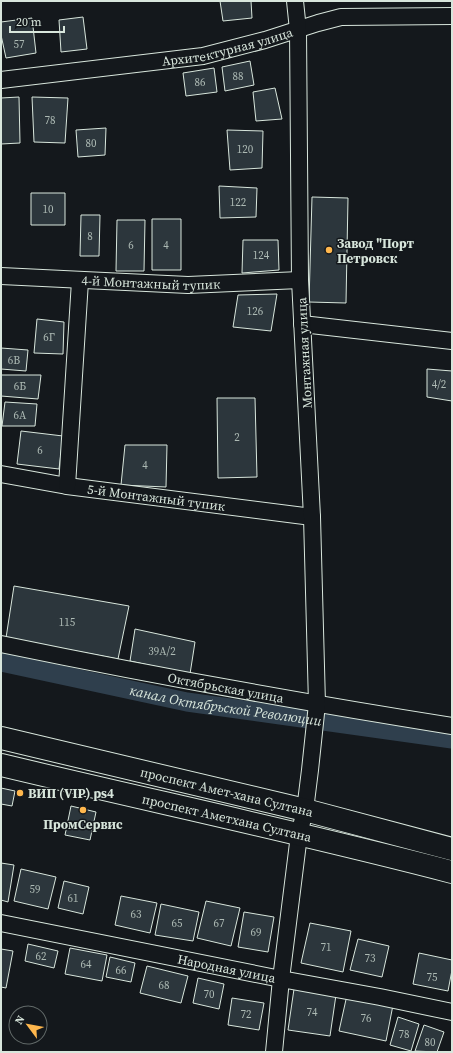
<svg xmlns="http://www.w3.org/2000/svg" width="453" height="1053" font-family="'Source Serif 4',serif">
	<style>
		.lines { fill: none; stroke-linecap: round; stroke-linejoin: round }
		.canal { stroke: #2f3f4d; stroke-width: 19 }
		.building { fill: #2c363c; stroke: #d8e6dc }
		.street-casing { stroke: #d8e6dc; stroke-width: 18 }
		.primary-casing { stroke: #d8e6dc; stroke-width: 24 }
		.street { stroke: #14181c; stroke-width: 16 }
		.primary { stroke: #14181c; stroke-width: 22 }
		.poi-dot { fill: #ffb74d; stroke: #14181c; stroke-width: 1.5 }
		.labels { text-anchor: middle; stroke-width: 3; stroke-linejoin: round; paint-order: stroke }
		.number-label { font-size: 11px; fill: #adbab4 }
		.street-label { font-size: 13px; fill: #d8e6dc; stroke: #14181c }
		.poi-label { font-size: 13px; font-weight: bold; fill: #d8e6dc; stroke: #14181c; text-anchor: start }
		.water-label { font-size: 14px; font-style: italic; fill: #d8e6dc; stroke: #14181c }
	</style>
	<rect width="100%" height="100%" fill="#14181c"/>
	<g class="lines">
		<path class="canal" id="s1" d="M1,662L187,702L452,739"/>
	</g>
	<path class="building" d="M220,1H251L252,18L223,21Z
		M83,17L87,49L61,52L59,20Z
		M32,18L36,53L6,58L1,35V22Z
		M250,61L254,85L225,91L222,67Z
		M214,68L217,92L186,96L183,73Z
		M275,88L282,119L256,121L253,92Z
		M19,97L20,143L1,144V98Z
		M32,97L68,98L65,143L34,142Z
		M106,128L105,155L78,157L76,130Z
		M227,130L263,131L262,168L230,170Z
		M219,186L257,188L256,217L220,218Z
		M31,193H65V225H31Z
		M312,197L348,198L346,303L309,302Z
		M81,215H100L99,256H80Z
		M152,219H181V270H152Z
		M117,220H145L144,271H116Z
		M243,240H278L279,270L242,273Z
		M277,294L271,331L233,327L238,295Z
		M37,319L64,322L63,354L34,353Z
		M1,348L28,350L26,371L1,369Z
		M427,369L452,371V401L427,397Z
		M1,375H41L38,399L1,396Z
		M217,398H255L257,477L218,478Z
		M5,402L37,404L35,426H2Z
		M21,431L63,436L59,469L17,464Z
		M125,445H167L166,487L121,485Z
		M14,586L129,606L118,659L6,638Z
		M135,629L195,642L190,674L130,661Z
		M1,788L15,791L12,806L1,804Z
		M71,806L96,812L90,840L65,835Z
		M1,863L14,865L8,902L1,900Z
		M21,869L56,877L48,909L14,901Z
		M64,881L89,887L83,914L58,908Z
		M121,896L157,903L150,933L115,925Z
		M206,901L240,908L231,946L197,938Z
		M161,904L199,912L193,941L155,935Z
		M244,912L274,917L268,952L238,947Z
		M310,923L351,931L343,972L301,963Z
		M358,939L389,946L382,977L350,970Z
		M28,944L58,951L54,968L25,961Z
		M70,948L107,955L102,981L65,974Z
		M1,949L13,951L6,988L1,987Z
		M419,953L452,960V970L448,991L413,984Z
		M110,957L135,963L131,982L106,977Z
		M147,966L188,976L181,1003L140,993Z
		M198,978L224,984L219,1009L193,1003Z
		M294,989L336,995L330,1036L288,1030Z
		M347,995L393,1005L386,1041L339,1031Z
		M232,998L264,1003L259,1030L228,1025Z
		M398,1017L419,1024L411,1051L390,1045Z
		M424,1025L444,1032L437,1052L415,1051Z"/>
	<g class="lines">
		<defs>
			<g id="street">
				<path id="s2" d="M1,80L203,56L265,40L318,23L341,17L452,16"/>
				<path id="s3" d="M1,276L188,285L300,280"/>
				<path d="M302,324L452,341"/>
				<path id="s4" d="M1,474L67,486L312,517"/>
				<path d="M67,486L80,281"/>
				<path id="s5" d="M1,644C151,675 301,702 452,726"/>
				<path id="s6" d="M1,923L281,979L380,997L452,1012"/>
				<path d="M274,1052L281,979L299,835L305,810L310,770L317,704L312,517L300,280L298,30L295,1"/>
			</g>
			<g id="primary">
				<path id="s7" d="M1,738L305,810L452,849"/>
				<path id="s8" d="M1,765C151,801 303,833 452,872"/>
			</g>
		</defs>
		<use href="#street" class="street-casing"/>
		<use href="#primary" class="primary-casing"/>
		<use href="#street" class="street"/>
		<use href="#primary" class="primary"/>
	</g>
	<g class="poi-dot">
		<circle cx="329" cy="250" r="4"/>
		<circle cx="20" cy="793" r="4"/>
		<circle cx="83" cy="810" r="4"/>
	</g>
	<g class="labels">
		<g class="number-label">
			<text x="19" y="48">57</text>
			<text x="238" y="80">88</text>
			<text x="200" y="86">86</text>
			<text x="50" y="124">78</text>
			<text x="91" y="147">80</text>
			<text x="245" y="153">120</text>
			<text x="238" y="206">122</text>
			<text x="48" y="213">10</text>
			<text x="90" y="240">8</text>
			<text x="131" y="249">6</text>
			<text x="166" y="249">4</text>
			<text x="261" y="259">124</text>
			<text x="255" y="315">126</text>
			<text x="49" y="341">6Г</text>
			<text x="14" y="364">6В</text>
			<text x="439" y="388">4/2</text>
			<text x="20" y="390">6Б</text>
			<text x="20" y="419">6А</text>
			<text x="237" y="441">2</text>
			<text x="40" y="454">6</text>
			<text x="145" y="469">4</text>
			<text x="67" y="626">115</text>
			<text x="162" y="655">39А/2</text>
			<text x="35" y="893">59</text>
			<text x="73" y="902">61</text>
			<text x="136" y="918">63</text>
			<text x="177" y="927">65</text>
			<text x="219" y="927">67</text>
			<text x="256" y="936">69</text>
			<text x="326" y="951">71</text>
			<text x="41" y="960">62</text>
			<text x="370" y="962">73</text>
			<text x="86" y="968">64</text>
			<text x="121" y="974">66</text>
			<text x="432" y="981">75</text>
			<text x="164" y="989">68</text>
			<text x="209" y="998">70</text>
			<text x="312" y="1016">74</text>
			<text x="246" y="1018">72</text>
			<text x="366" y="1022">76</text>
			<text x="404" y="1038">78</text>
			<text x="430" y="1046">80</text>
		</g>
		<g class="street-label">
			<text dy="5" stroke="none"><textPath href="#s2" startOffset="229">Архитектурная улица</textPath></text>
			<text dy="5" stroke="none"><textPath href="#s3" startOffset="150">4-й Монтажный тупик</textPath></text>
			<text transform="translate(304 353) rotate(-93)" y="5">Монтажная улица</text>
			<text dy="5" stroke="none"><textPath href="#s4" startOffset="157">5-й Монтажный тупик</textPath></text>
			<text dy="5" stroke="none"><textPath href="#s5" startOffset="229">Октябрьская улица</textPath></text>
			<text dy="5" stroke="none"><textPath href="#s7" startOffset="232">проспект Амет-хана Султана</textPath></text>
			<text dy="5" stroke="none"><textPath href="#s8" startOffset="232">проспект Аметхана Султана</textPath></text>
			<text dy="5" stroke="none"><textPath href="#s6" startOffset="230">Народная улица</textPath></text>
		</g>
		<g class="poi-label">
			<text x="337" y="248">Завод "Порт<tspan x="337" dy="15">Петровск</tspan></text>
			<text x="28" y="798">ВИП (VIP) ps4</text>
			<text x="83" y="829" text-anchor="middle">ПромСервис</text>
		</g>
		<g class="water-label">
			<text dy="5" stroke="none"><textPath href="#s1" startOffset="229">канал Октябрьской Революции</textPath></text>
		</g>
	</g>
	<rect width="453" height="1053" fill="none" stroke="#d8e6dc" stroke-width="4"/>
	<g transform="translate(28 1025) rotate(302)"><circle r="19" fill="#14181c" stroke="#626a69"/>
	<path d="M0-3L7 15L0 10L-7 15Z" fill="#ffb74d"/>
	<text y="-6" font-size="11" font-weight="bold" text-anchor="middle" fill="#d8e6dc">N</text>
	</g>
	<path d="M10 26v6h54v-6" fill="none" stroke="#d8e6dc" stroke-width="2"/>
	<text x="16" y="26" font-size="12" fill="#d8e6dc" stroke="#14181c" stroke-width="3" paint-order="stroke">20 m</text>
</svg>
